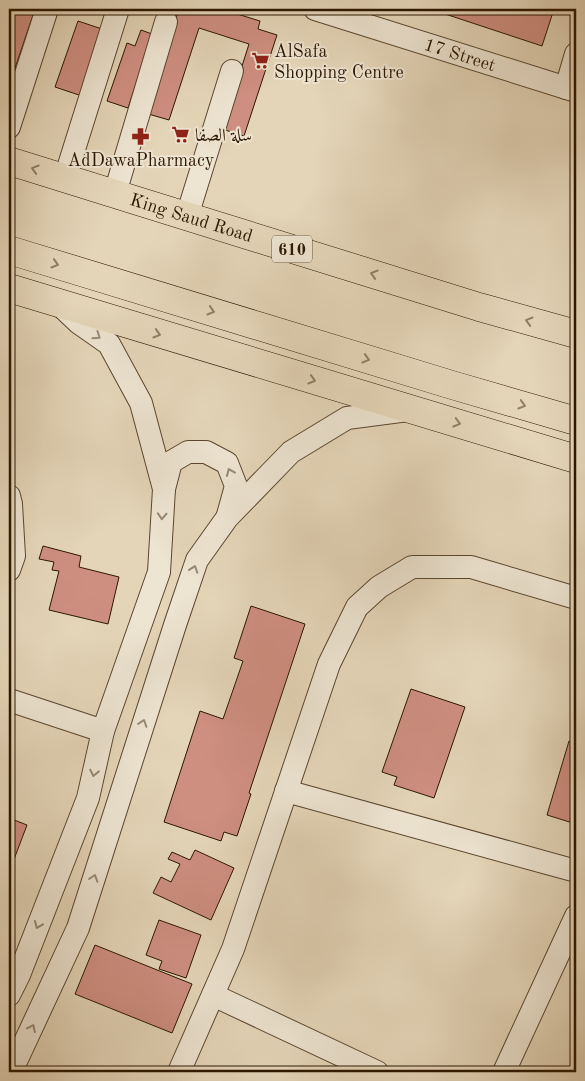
<svg xmlns="http://www.w3.org/2000/svg" width="585" height="1081" font-family="'Old Standard TT',Amiri,serif">
	<style>
		.building { fill: #ce8e80; stroke: #2c1700 }
		.lines { fill: none; stroke-linecap: round; stroke-linejoin: round }
		.minor-casing { stroke: #5a462e; stroke-width: 24 }
		.major-casing { stroke: #2c1700; stroke-width: 29 }
		.minor { stroke: #ede4d1; stroke-width: 22 }
		.major { stroke: #e4d5b8; stroke-width: 28 }
		.oneway { stroke: #918065 }
		.oneway2 { stroke: #968873 }
		.labels { text-anchor: middle; stroke-width: 4; stroke-linejoin: round; paint-order: stroke }
		.shield { fill: #ede4d1; stroke: #66543f; stroke-width: 1 }
		.shield-label { font-size: 16px; font-weight: bold; fill: #2c1700 }
		.poi-label { font-size: 18px; fill: #2c1700; stroke: #ede4d1; text-anchor: start }
		.street-label { font-size: 18px; fill: #2c1700; stroke: #ede4d1 }
	</style>
	<rect width="100%" height="100%" fill="#e4d5b8"/>
	<filter id="stains"><feTurbulence type="fractalNoise" baseFrequency=".004" numOctaves="4"/><feColorMatrix values="0 0 0 0 .2 0 0 0 0 .09 0 0 0 0 .02 0 0 0 .5 -.17"/></filter>
	<radialGradient id="worn" r=".72"><stop offset=".6" stop-color="#630" stop-opacity="0"/><stop offset="1" stop-color="#630" stop-opacity=".3"/></radialGradient>
	<path class="building" d="M9,9H35L9,86Z
		M179,9H221L260,21L258,29L277,35L244,136L222,129L249,44L199,28L169,120L145,113Z
		M430,9H554L542,46Z
		M78,21L108,31L85,97L55,87Z
		M141,30L152,34L128,108L107,101L127,43L135,46Z
		M43,546L81,556L79,567L119,577L108,624L49,610L59,571L52,570L54,562L39,559Z
		M251,606L305,624L249,793L251,794L237,836L224,832L221,841L164,822L200,711L223,719L243,661L234,658Z
		M411,689L465,707L434,798L394,785L397,777L382,772Z
		M569,741L576,743V824L547,815Z
		M9,818L27,825L10,870L9,869Z
		M195,850L234,868L211,920L153,893L161,877L171,882L180,864L168,859L172,852L190,860Z
		M159,920L201,935L186,978L159,969L162,961L146,955Z
		M95,945L192,984L172,1033L75,994Z"/>
	<g class="lines">
		<defs>
			<g id="minor">
				<path id="s1" d="M315,9L576,91"/>
				<path d="M566,88L576,54"/>
				<path d="M9,127L47,9"/>
				<path d="M65,178L118,9"/>
				<path d="M115,193L166,22"/>
				<path d="M187,216L232,71"/>
				<path d="M164,489L171,462L188,452H206L227,463L236,486L228,515"/>
				<path d="M9,496L11,504L14,556L9,570"/>
				<path d="M9,700L103,731"/>
				<path d="M286,791L576,871"/>
				<path d="M9,995L19,975L88,798L103,731L159,572L164,489L141,403L109,344L79,323L60,305"/>
				<path d="M213,995L377,1072"/>
				<path d="M11,1072L78,928L175,625L197,560L227,518L291,452L347,418L408,410"/>
				<path d="M179,1072L233,949L329,664L357,607L379,587L412,567H471L576,598"/>
				<path d="M504,1072L576,916"/>
			</g>
			<g id="major">
				<path id="s2" d="M9,161L479,307L576,334"/>
				<path d="M9,250L452,385L576,421"/>
				<path d="M9,288L576,459"/>
			</g>
		</defs>
		<use href="#minor" class="minor-casing"/>
		<use href="#major" class="major-casing"/>
		<use href="#minor" class="minor"/>
		<use href="#major" class="major"/>
	</g>
	<defs><path id="oneway-chevron" d="M-2-3.5L2.5 0L-2 3.5" fill="none" stroke-width="1.6" stroke-linecap="round" stroke-linejoin="round" transform="scale(1.25)"/></defs>
	<g class="oneway">
		<use href="#oneway-chevron" transform="translate(35 169) rotate(-163)"/>
		<use href="#oneway-chevron" transform="translate(55 264) rotate(17)"/>
		<use href="#oneway-chevron" transform="translate(374 274) rotate(-163)"/>
		<use href="#oneway-chevron" transform="translate(211 311) rotate(17)"/>
		<use href="#oneway-chevron" transform="translate(529 321) rotate(-164)"/>
		<use href="#oneway-chevron" transform="translate(157 334) rotate(17)"/>
		<use href="#oneway-chevron" transform="translate(366 359) rotate(17)"/>
		<use href="#oneway-chevron" transform="translate(312 380) rotate(17)"/>
		<use href="#oneway-chevron" transform="translate(522 405) rotate(16)"/>
		<use href="#oneway-chevron" transform="translate(457 423) rotate(16)"/>
	</g>
	<g class="oneway2">
		<use href="#oneway-chevron" transform="translate(97 336) rotate(35)"/>
		<use href="#oneway-chevron" transform="translate(230 472) rotate(-113)"/>
		<use href="#oneway-chevron" transform="translate(162 516) rotate(93)"/>
		<use href="#oneway-chevron" transform="translate(194 569) rotate(-71)"/>
		<use href="#oneway-chevron" transform="translate(143 723) rotate(-72)"/>
		<use href="#oneway-chevron" transform="translate(94 773) rotate(102)"/>
		<use href="#oneway-chevron" transform="translate(94 878) rotate(-72)"/>
		<use href="#oneway-chevron" transform="translate(38 925) rotate(112)"/>
		<use href="#oneway-chevron" transform="translate(32 1028) rotate(-65)"/>
	</g>
	<defs>
		<symbol id="supermarket-bare" viewBox="-9 -9 18 18"><path d="M-6-5.5h2.5l.6 2H6L4.5 2H-2.5L-4.4-4H-6ZM-1.5 3.2a1.3 1.3 0 1 0 .1 0ZM3 3.2a1.3 1.3 0 1 0 .1 0Z" fill="#8f2418" stroke="#ede4d1" stroke-width="2.5" paint-order="stroke"/></symbol>
		<symbol id="pharmacy-bare" viewBox="-9 -9 18 18"><path d="M-2-6h4v4h4v4h-4v4h-4v-4h-4v-4h4Z" fill="#8f2418" stroke="#ede4d1" stroke-width="2.5" paint-order="stroke"/></symbol>
	</defs>
	<g fill-rule="evenodd">
		<use href="#supermarket-bare" x="248" y="48" width="25" height="25"/>
		<use href="#supermarket-bare" x="168" y="122" width="25" height="25"/>
		<use href="#pharmacy-bare" x="128" y="124" width="25" height="25"/>
	</g>
	<g class="labels">
		<rect class="shield" x="272" y="235.5" width="40" height="27" rx="4"/>
		<g class="shield-label">
			<text x="292" y="255">610</text>
		</g>
		<g class="poi-label">
			<text x="274" y="57">AlSafa<tspan x="274" dy="21">Shopping Centre</tspan></text>
			<text x="195" y="141">سلة الصفا</text>
			<text x="141" y="166" text-anchor="middle">AdDawaPharmacy</text>
		</g>
		<g class="street-label">
			<text dy="6" stroke="none"><textPath href="#s1" startOffset="152">17 Street</textPath></text>
			<text dy="6" stroke="none"><textPath href="#s2" startOffset="191">King Saud Road</textPath></text>
		</g>
	</g>
	<rect width="585" height="1081" fill="none" stroke="#e4d5b8" stroke-width="30"/>
	<rect x="10" y="10" width="565" height="1061" fill="none" stroke="#2c1700" stroke-width="2.5"/>
	<rect x="15" y="15" width="555" height="1051" fill="none" stroke="#2c1700"/>
	<rect width="100%" height="100%" filter="url(#stains)"/>
	<rect width="100%" height="100%" fill="url(#worn)"/>
</svg>
